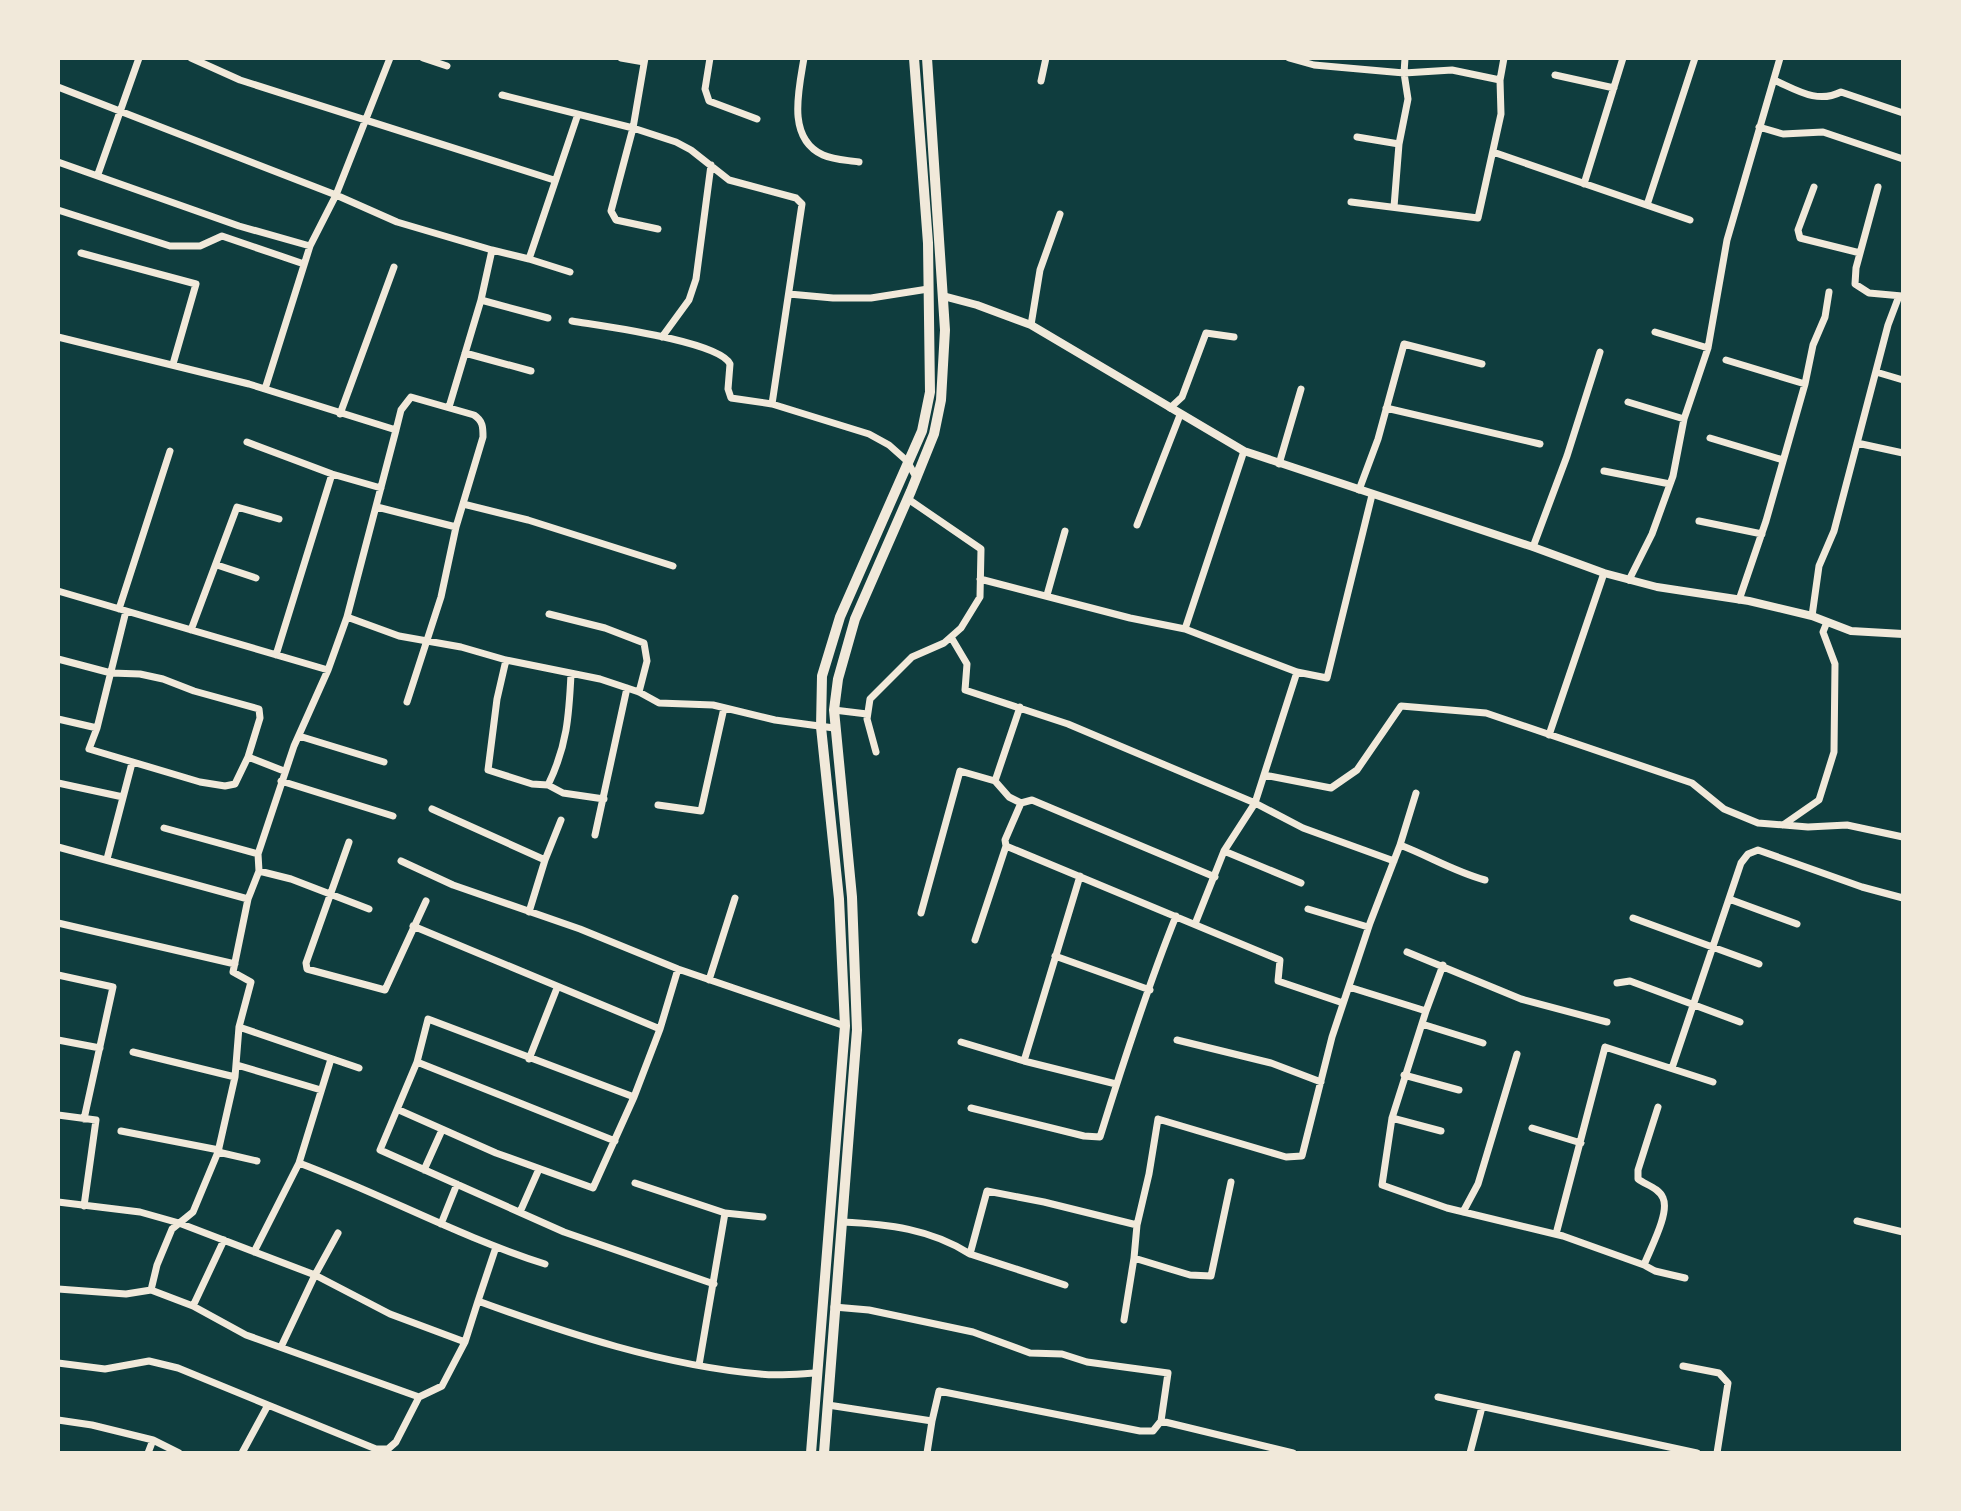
<svg xmlns="http://www.w3.org/2000/svg" width="1961" height="1511" font-family="Lora,serif">
	<style>
		.lines { fill: none; stroke-linecap: round; stroke-linejoin: round }
		.minor { stroke: #f1e9da; stroke-width: 7 }
		.tertiary { stroke: #f1e9da; stroke-width: 8 }
		.secondary { stroke: #f1e9da; stroke-width: 10 }
	</style>
	<rect width="100%" height="100%" fill="#0f3d3e"/>
	<g class="lines">
		<path class="minor" d="M191,58L240,80L554,180
			M423,58L447,66
			M621,58L644,62
			M710,58L705,89L709,101L757,119
			M804,58C799,89 786,138 823,155C834,160 847,160 859,162
			M1289,58L1314,65L1404,73L1408,99L1399,144L1394,207
			M1555,75L1614,88
			M1500,80L1504,58
			M1774,80C1797,90 1817,104 1841,92L1903,113
			M1041,81L1046,58
			M58,87L336,195L397,222L492,250L481,300L449,407
			M502,95L633,128L645,58
			M1759,127L1783,134L1823,132L1903,159
			M1357,137L1399,144
			M1493,152L1690,220
			M58,162L239,226L310,246
			M98,174L139,58
			M1584,184L1623,58
			M1814,187L1798,230L1800,238L1860,253
			M1878,187L1856,268L1855,284L1869,293L1902,296
			M1351,202L1478,218L1501,114L1500,80L1452,70L1404,73L1405,58
			M1647,205L1695,58
			M58,210L170,246H200L222,236L304,264
			M658,229L616,220L611,211L633,128L676,142L691,150L729,180L796,198L802,204L772,404
			M492,250L529,259L578,114
			M81,253L196,284L173,364
			M529,259L570,272
			M789,294L833,298H871L928,289
			M481,300L548,318
			M572,321C601,326 719,341 730,364L728,389L731,398L772,404L869,434L889,445L907,461L916,477
			M1031,325L1040,270L1060,214
			M1655,332L1708,348
			M58,337L249,384L396,430L347,617
			M662,337L689,300L696,279L711,165
			M465,353L531,371
			M1726,360L1805,384
			M1876,372L1903,380
			M265,389L310,246L336,195L390,58
			M1628,402L1684,419
			M1170,408L1182,397L1206,333L1234,337
			M1386,408L1540,444
			M340,414L394,267
			M396,430L401,410L411,397L474,415C483,421 483,427 483,437L456,527L441,597L407,702
			M1710,438L1783,460
			M247,442L332,474L381,488
			M1857,443L1903,453
			M1279,464L1301,389
			M1604,471L1670,484
			M1359,490L1378,439L1404,344L1482,364
			M463,504L528,520L673,566
			M377,507L456,527
			M1699,521L1762,534
			M1137,525L1180,415
			M1533,547L1567,456L1600,352
			M217,565L256,578
			M980,579L1130,618L1185,629L1297,672L1327,678L1372,495
			M1629,580L1652,534L1673,476L1684,419L1708,348L1727,240L1780,58
			M58,591L328,670L347,617L399,636L461,647L506,660L600,679L639,692L659,703L713,705L775,720L834,728
			M1047,595L1065,531
			M1739,600L1766,521L1805,384L1813,345L1825,317L1829,292
			M119,609L170,451
			M549,614L605,628L644,643L647,661L639,692
			M1812,616L1819,566L1834,531L1888,325L1899,296
			M1185,629L1244,451
			M191,630L237,507L279,519
			M951,637L967,664L965,690L1068,724L1255,803L1303,828L1394,861
			M276,655L332,474
			M58,659L111,673L140,674L163,679L194,691L259,709L260,718L248,757
			M506,660L497,699L488,770L532,784L548,785C567,746 569,716 571,674
			M1020,707L995,781L1009,797L1021,803L1032,800L1215,877
			M834,710L867,714
			M58,719L97,728L89,749L200,782L225,786L235,784L248,757L284,771
			M97,728L126,611
			M1549,735L1604,573
			M299,736L384,762
			M876,752L867,719L870,699L912,657L944,643L961,628L980,597L981,549L908,499
			M1264,775L1331,788L1357,770L1401,706L1486,713L1692,783L1724,809L1758,823L1808,827L1847,825L1903,837
			M281,781L393,816
			M58,783L123,797
			M548,785L563,793L604,799
			M658,805L701,811L724,708
			M432,809L545,860L529,912
			M1783,825L1819,800L1834,752L1835,664L1823,632L1827,622
			M164,828L258,854L259,871L291,879L369,909
			M595,835L627,688
			M349,842L306,963L307,969L385,990L426,901
			M1400,845L1416,793
			M1006,846L1005,840L1021,803
			M58,847L248,899L259,871
			M1224,851L1301,883
			M258,854L294,746L328,670
			M107,859L132,763
			M545,860L561,820
			M401,861L453,885L580,929L678,969L845,1026
			M1080,876L1024,1061L1116,1084
			M1729,899L1797,924
			M1308,909L1368,927
			M921,913L960,771L995,781
			M1633,918L1759,964
			M58,923L235,964
			M1195,924L1224,851L1255,803L1297,672
			M975,940L1006,846L1280,960L1278,981L1343,1003
			M1407,952L1521,999L1607,1022
			M1055,956L1150,990
			M58,975L113,987L84,1119
			M709,980L735,898
			M1617,983L1630,981L1740,1022
			M1349,987L1426,1011L1392,1118L1382,1185L1447,1208L1563,1236L1644,1265L1655,1271L1685,1278
			M1426,1011L1443,965
			M1422,1024L1483,1043
			M239,1027L359,1068
			M660,1029L678,969
			M58,1040L100,1048
			M1177,1040L1271,1063L1321,1082
			M961,1042L1024,1061
			M133,1052L235,1077
			M529,1059L557,988
			M417,1062L615,1141
			M237,1065L321,1090
			M1672,1068L1741,863L1748,854L1758,850L1862,887L1903,898
			M1404,1075L1459,1090
			M634,1097L428,1019L417,1062L380,1150L564,1232L714,1284
			M971,1108L1084,1136L1100,1137C1123,1063 1147,988 1176,916
			M399,1110L496,1153L593,1188L634,1097L660,1029L413,926
			M58,1115L96,1120L84,1206
			M1392,1118L1441,1131
			M1532,1128L1581,1143
			M121,1131L219,1150
			M218,1152L257,1161
			M299,1163L331,1059
			M424,1170L442,1130
			M1231,1182L1211,1276L1190,1275L1134,1258L1137,1225L1149,1174L1158,1119L1286,1157L1302,1156L1332,1037L1370,923L1400,845C1429,856 1455,872 1485,880
			M635,1183L725,1213L699,1365
			M58,1202L140,1212L179,1223L315,1275L390,1314L465,1342
			M520,1212L539,1169
			M1463,1212L1478,1184L1517,1054
			M725,1213L763,1217
			M1857,1221L1903,1232
			M842,1222C888,1224 931,1229 970,1254L987,1191L1044,1202L1137,1225
			M441,1224L457,1184
			M1556,1234L1605,1047L1713,1082
			M254,1252L299,1163C382,1194 460,1237 545,1264
			M970,1254L1065,1285
			M1644,1265C1650,1249 1670,1213 1663,1198C1659,1188 1646,1185 1638,1179V1170L1658,1107
			M58,1289L126,1294L151,1290L157,1265L172,1229L193,1212L218,1152L235,1077L239,1027L251,982L233,972L248,899
			M151,1290L193,1306L246,1335L419,1397
			M478,1301L496,1247
			M193,1306L224,1240
			M834,1307L869,1310L973,1332L1030,1353L1062,1354L1087,1362L1168,1373L1161,1421L1153,1431H1140L939,1391L932,1421
			M1124,1320L1134,1258
			M281,1347L315,1275L338,1233
			M58,1363L105,1369L149,1361L178,1368L268,1405
			M1683,1366L1719,1373L1728,1383L1717,1453
			M1438,1397L1697,1453
			M828,1405L932,1421L927,1453
			M58,1420L92,1425L153,1440
			M1161,1421L1293,1453
			M148,1453L153,1440L179,1453
			M242,1453L268,1405L376,1449H388L396,1442L419,1397L442,1386L465,1342L478,1301C565,1333 666,1366 760,1374C778,1376 797,1374 815,1373
			M1470,1453L1482,1407"/>
		<path class="tertiary" d="M943,296L977,305L1031,325L1244,451L1533,547L1604,573L1657,587L1749,601L1812,616L1851,631L1903,634"/>
		<path class="secondary" d="M811,1453L845,1026L839,899L821,727L822,676L840,617L922,431L930,392L928,243L914,58
			M824,1453L857,1030L852,897L834,710L838,679L855,619L911,491L934,434L941,400L945,330L927,58"/>
	</g>
	<rect width="1961" height="1511" fill="none" stroke="#f1e9da" stroke-width="120"/>
</svg>
